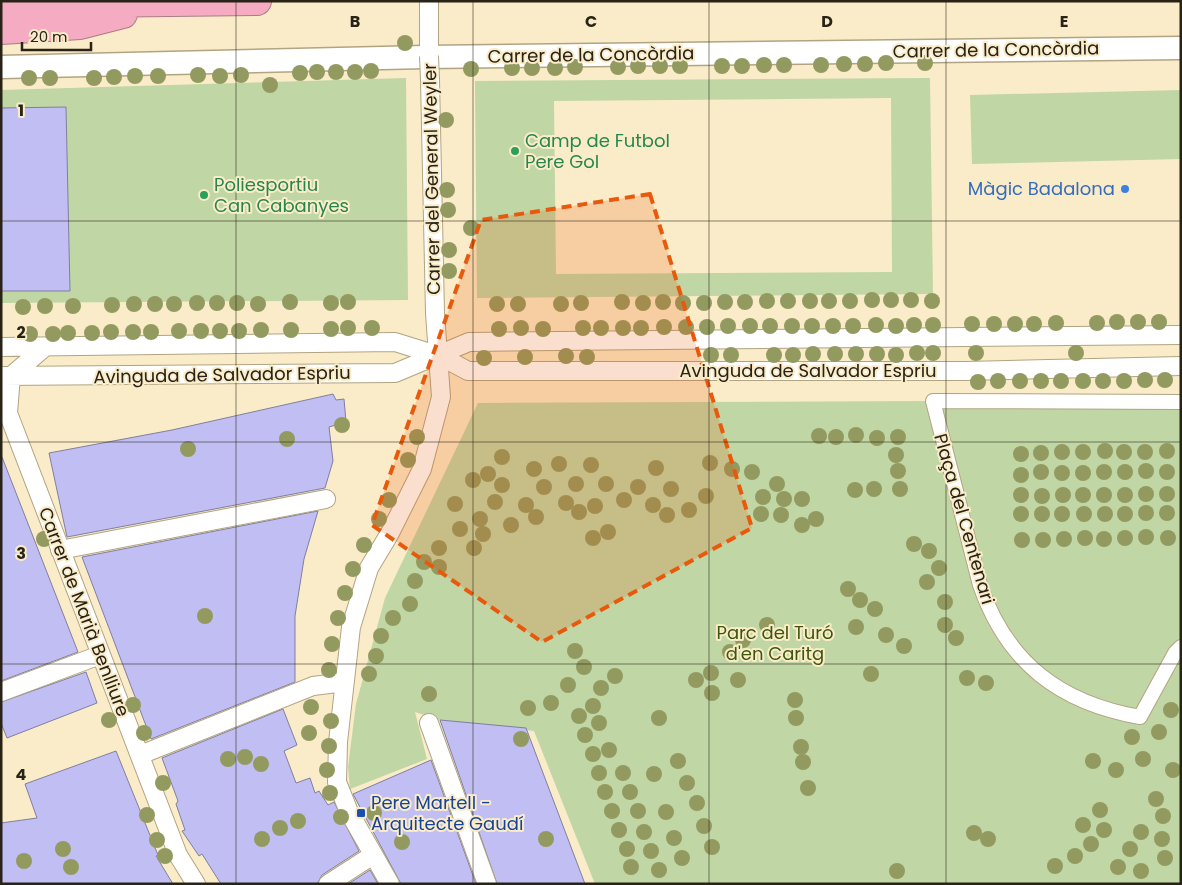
<svg xmlns="http://www.w3.org/2000/svg" width="1182" height="885" font-family="Poppins,sans-serif">
	<style>
		.green { fill: #c0d6a5; fill-rule: evenodd }
		.building { fill: #c0bef2; stroke: #807f9f }
		.lines { fill: none; stroke-linecap: round; stroke-linejoin: round }
		.pedestrian-casing { stroke: #b2a482; stroke-width: 16 }
		.minor-casing { stroke: #b2a482; stroke-width: 20 }
		.tertiary-casing { stroke: #b2a482; stroke-width: 25 }
		.motorway-casing { stroke: #ad7b85; stroke-width: 30 }
		.pedestrian { stroke: #fff; stroke-width: 14 }
		.minor { stroke: #fff; stroke-width: 18 }
		.tertiary { stroke: #fff; stroke-width: 22 }
		.motorway { stroke: #f5abc1; stroke-width: 28 }
		.minor-bridge-casing { stroke: #b2a482; stroke-width: 20; stroke-linecap: butt }
		.minor-bridge { stroke: #fff; stroke-width: 18 }
		.tree { fill: #929a60 }
		.marked { fill: #e8590c; fill-opacity: 0.2; stroke: #e8590c; stroke-width: 4; stroke-dasharray: 10 6; stroke-linejoin: round }
		.grid { fill: none; stroke: #282316; stroke-width: 1; stroke-opacity: 0.55 }
		.leisure-dot { fill: #2e9e5b; stroke: #faecc8; stroke-width: 2 }
		.shop-dot { fill: #3f7fe0; stroke: #faecc8; stroke-width: 2 }
		.transit-dot { fill: #1a4fb4; stroke: #faecc8; stroke-width: 2 }
		.labels { text-anchor: middle; stroke-width: 4; stroke-linejoin: round; paint-order: stroke }
		.street-label { font-size: 18px; fill: #282316; stroke: #faecc8 }
		.leisure-label { font-size: 18px; fill: #27864d; stroke: #faecc8; text-anchor: start }
		.shop-label { font-size: 18px; fill: #366cbe; stroke: #faecc8; text-anchor: end }
		.park-label { font-size: 18px; fill: #3c560b; stroke: #faecc8 }
		.transit-label { font-size: 18px; fill: #164399; stroke: #faecc8; text-anchor: start }
		.grid-label { font-size: 16px; text-anchor: middle; font-weight: bold; fill: #282316; stroke: #faecc8; stroke-width: 4; stroke-linejoin: round; paint-order: stroke }
	</style>
	<rect width="100%" height="100%" fill="#faecc8"/>
	<path class="green" d="M406,78L408,300L1,303V90Z
		M930,78L933,294L477,298L475,81ZM891,98L892,272L556,274L554,101Z
		M1181,90V159L972,164L970,95Z
		M933,401L1181,402V884H595L534,731L440,720L415,712L427,759L350,789L348,767L356,704L385,598L478,403Z"/>
	<path class="building" d="M66,107L70,291H1V108Z
		M333,394L336,400L344,399L346,422L329,427L333,461L325,488L67,537L49,453L172,430Z
		M2,457L78,652L1,681V458Z
		M318,511L304,559L295,616V682L151,739L82,557Z
		M86,672L97,703L7,738L1,723V702Z
		M283,709L297,745L284,751L296,783L310,778L315,793L319,791L328,805L334,802L359,851L322,875L317,884H221L202,854L199,856L182,831L185,830L176,804L178,801L162,758Z
		M440,720L526,728L585,884H497Z
		M116,751L158,855L156,856L173,884H1V823L37,818L25,784Z
		M431,760L476,884H401L353,794Z
		M370,870L378,884H348Z"/>
	<g class="lines">
		<defs>
			<path id="pedestrian" d="M1181,402L933,401L980,585C1007,663 1060,703 1140,717L1175,653L1181,647"/>
			<path id="minor" d="M429,1V56
				M1,347L395,342L440,356L468,371H966L1181,366
				M45,347L11,376L8,413L178,855L196,884
				M1,376L395,373L469,342L1181,335
				M60,550L326,499
				M1,692L100,655
				M429,723L487,884
				M140,755L313,686L345,682
				M328,884L373,855
				M390,884L349,812L337,782L338,742L351,627L369,568L390,533L422,469L441,397L435,313L430,80"/>
			<path id="tertiary" d="M1,67L425,57L1181,48"/>
			<path id="motorway" d="M1,4L257,1
				M1,30L80,25L123,14"/>
		</defs>
		<use href="#pedestrian" class="pedestrian-casing"/>
		<use href="#minor" class="minor-casing"/>
		<use href="#tertiary" class="tertiary-casing"/>
		<use href="#motorway" class="motorway-casing"/>
		<use href="#pedestrian" class="pedestrian"/>
		<use href="#minor" class="minor"/>
		<use href="#tertiary" class="tertiary"/>
		<use href="#motorway" class="motorway"/>
		<defs>
			<path id="minor-bridge" d="M429,56L430,80"/>
		</defs>
		<use href="#minor-bridge" class="minor-bridge-casing"/>
		<use href="#minor-bridge" class="minor-bridge"/>
	</g>
	<g class="tree">
		<circle cx="405" cy="43" r="8"/>
		<circle cx="886" cy="63" r="8"/>
		<circle cx="925" cy="63" r="8"/>
		<circle cx="844" cy="64" r="8"/>
		<circle cx="865" cy="64" r="8"/>
		<circle cx="764" cy="65" r="8"/>
		<circle cx="784" cy="65" r="8"/>
		<circle cx="821" cy="65" r="8"/>
		<circle cx="638" cy="66" r="8"/>
		<circle cx="660" cy="66" r="8"/>
		<circle cx="680" cy="66" r="8"/>
		<circle cx="722" cy="66" r="8"/>
		<circle cx="742" cy="66" r="8"/>
		<circle cx="575" cy="67" r="8"/>
		<circle cx="618" cy="67" r="8"/>
		<circle cx="512" cy="68" r="8"/>
		<circle cx="532" cy="68" r="8"/>
		<circle cx="555" cy="68" r="8"/>
		<circle cx="471" cy="69" r="8"/>
		<circle cx="371" cy="71" r="8"/>
		<circle cx="317" cy="72" r="8"/>
		<circle cx="336" cy="72" r="8"/>
		<circle cx="355" cy="72" r="8"/>
		<circle cx="300" cy="73" r="8"/>
		<circle cx="198" cy="75" r="8"/>
		<circle cx="241" cy="75" r="8"/>
		<circle cx="135" cy="76" r="8"/>
		<circle cx="158" cy="76" r="8"/>
		<circle cx="220" cy="76" r="8"/>
		<circle cx="114" cy="77" r="8"/>
		<circle cx="29" cy="78" r="8"/>
		<circle cx="50" cy="78" r="8"/>
		<circle cx="94" cy="78" r="8"/>
		<circle cx="270" cy="85" r="8"/>
		<circle cx="446" cy="120" r="8"/>
		<circle cx="447" cy="190" r="8"/>
		<circle cx="448" cy="210" r="8"/>
		<circle cx="471" cy="228" r="8"/>
		<circle cx="449" cy="250" r="8"/>
		<circle cx="449" cy="271" r="8"/>
		<circle cx="872" cy="300" r="8"/>
		<circle cx="891" cy="300" r="8"/>
		<circle cx="911" cy="300" r="8"/>
		<circle cx="767" cy="301" r="8"/>
		<circle cx="788" cy="301" r="8"/>
		<circle cx="810" cy="301" r="8"/>
		<circle cx="829" cy="301" r="8"/>
		<circle cx="850" cy="301" r="8"/>
		<circle cx="932" cy="301" r="8"/>
		<circle cx="290" cy="302" r="8"/>
		<circle cx="348" cy="302" r="8"/>
		<circle cx="622" cy="302" r="8"/>
		<circle cx="663" cy="302" r="8"/>
		<circle cx="725" cy="302" r="8"/>
		<circle cx="745" cy="302" r="8"/>
		<circle cx="197" cy="303" r="8"/>
		<circle cx="217" cy="303" r="8"/>
		<circle cx="237" cy="303" r="8"/>
		<circle cx="331" cy="303" r="8"/>
		<circle cx="581" cy="303" r="8"/>
		<circle cx="643" cy="303" r="8"/>
		<circle cx="683" cy="303" r="8"/>
		<circle cx="704" cy="303" r="8"/>
		<circle cx="134" cy="304" r="8"/>
		<circle cx="155" cy="304" r="8"/>
		<circle cx="174" cy="304" r="8"/>
		<circle cx="258" cy="304" r="8"/>
		<circle cx="497" cy="304" r="8"/>
		<circle cx="518" cy="304" r="8"/>
		<circle cx="561" cy="304" r="8"/>
		<circle cx="112" cy="305" r="8"/>
		<circle cx="45" cy="306" r="8"/>
		<circle cx="73" cy="306" r="8"/>
		<circle cx="23" cy="307" r="8"/>
		<circle cx="1117" cy="322" r="8"/>
		<circle cx="1138" cy="322" r="8"/>
		<circle cx="1159" cy="322" r="8"/>
		<circle cx="1056" cy="323" r="8"/>
		<circle cx="1097" cy="323" r="8"/>
		<circle cx="972" cy="324" r="8"/>
		<circle cx="994" cy="324" r="8"/>
		<circle cx="1015" cy="324" r="8"/>
		<circle cx="1034" cy="324" r="8"/>
		<circle cx="876" cy="325" r="8"/>
		<circle cx="914" cy="325" r="8"/>
		<circle cx="933" cy="325" r="8"/>
		<circle cx="728" cy="326" r="8"/>
		<circle cx="750" cy="326" r="8"/>
		<circle cx="770" cy="326" r="8"/>
		<circle cx="792" cy="326" r="8"/>
		<circle cx="812" cy="326" r="8"/>
		<circle cx="833" cy="326" r="8"/>
		<circle cx="853" cy="326" r="8"/>
		<circle cx="896" cy="326" r="8"/>
		<circle cx="664" cy="327" r="8"/>
		<circle cx="686" cy="327" r="8"/>
		<circle cx="707" cy="327" r="8"/>
		<circle cx="348" cy="328" r="8"/>
		<circle cx="372" cy="328" r="8"/>
		<circle cx="521" cy="328" r="8"/>
		<circle cx="583" cy="328" r="8"/>
		<circle cx="601" cy="328" r="8"/>
		<circle cx="623" cy="328" r="8"/>
		<circle cx="641" cy="328" r="8"/>
		<circle cx="331" cy="329" r="8"/>
		<circle cx="499" cy="329" r="8"/>
		<circle cx="543" cy="329" r="8"/>
		<circle cx="261" cy="330" r="8"/>
		<circle cx="291" cy="330" r="8"/>
		<circle cx="179" cy="331" r="8"/>
		<circle cx="201" cy="331" r="8"/>
		<circle cx="220" cy="331" r="8"/>
		<circle cx="239" cy="331" r="8"/>
		<circle cx="111" cy="332" r="8"/>
		<circle cx="133" cy="332" r="8"/>
		<circle cx="151" cy="332" r="8"/>
		<circle cx="68" cy="333" r="8"/>
		<circle cx="92" cy="333" r="8"/>
		<circle cx="30" cy="334" r="8"/>
		<circle cx="53" cy="334" r="8"/>
		<circle cx="917" cy="353" r="8"/>
		<circle cx="933" cy="353" r="8"/>
		<circle cx="976" cy="353" r="8"/>
		<circle cx="1076" cy="353" r="8"/>
		<circle cx="813" cy="354" r="8"/>
		<circle cx="835" cy="354" r="8"/>
		<circle cx="856" cy="354" r="8"/>
		<circle cx="877" cy="354" r="8"/>
		<circle cx="711" cy="355" r="8"/>
		<circle cx="731" cy="355" r="8"/>
		<circle cx="774" cy="355" r="8"/>
		<circle cx="793" cy="355" r="8"/>
		<circle cx="896" cy="355" r="8"/>
		<circle cx="566" cy="356" r="8"/>
		<circle cx="525" cy="357" r="8"/>
		<circle cx="587" cy="357" r="8"/>
		<circle cx="484" cy="358" r="8"/>
		<circle cx="1145" cy="380" r="8"/>
		<circle cx="1165" cy="380" r="8"/>
		<circle cx="998" cy="381" r="8"/>
		<circle cx="1020" cy="381" r="8"/>
		<circle cx="1041" cy="381" r="8"/>
		<circle cx="1061" cy="381" r="8"/>
		<circle cx="1083" cy="381" r="8"/>
		<circle cx="1103" cy="381" r="8"/>
		<circle cx="1124" cy="381" r="8"/>
		<circle cx="978" cy="382" r="8"/>
		<circle cx="342" cy="425" r="8"/>
		<circle cx="856" cy="435" r="8"/>
		<circle cx="819" cy="436" r="8"/>
		<circle cx="417" cy="437" r="8"/>
		<circle cx="836" cy="437" r="8"/>
		<circle cx="898" cy="437" r="8"/>
		<circle cx="877" cy="438" r="8"/>
		<circle cx="287" cy="439" r="8"/>
		<circle cx="188" cy="449" r="8"/>
		<circle cx="1105" cy="451" r="8"/>
		<circle cx="1167" cy="451" r="8"/>
		<circle cx="1062" cy="452" r="8"/>
		<circle cx="1083" cy="452" r="8"/>
		<circle cx="1124" cy="452" r="8"/>
		<circle cx="1145" cy="452" r="8"/>
		<circle cx="1041" cy="453" r="8"/>
		<circle cx="1021" cy="454" r="8"/>
		<circle cx="896" cy="455" r="8"/>
		<circle cx="502" cy="457" r="8"/>
		<circle cx="408" cy="460" r="8"/>
		<circle cx="710" cy="463" r="8"/>
		<circle cx="559" cy="464" r="8"/>
		<circle cx="591" cy="465" r="8"/>
		<circle cx="656" cy="468" r="8"/>
		<circle cx="534" cy="469" r="8"/>
		<circle cx="732" cy="469" r="8"/>
		<circle cx="898" cy="471" r="8"/>
		<circle cx="1146" cy="471" r="8"/>
		<circle cx="752" cy="472" r="8"/>
		<circle cx="1041" cy="472" r="8"/>
		<circle cx="1104" cy="472" r="8"/>
		<circle cx="1125" cy="472" r="8"/>
		<circle cx="1167" cy="472" r="8"/>
		<circle cx="1062" cy="473" r="8"/>
		<circle cx="1083" cy="473" r="8"/>
		<circle cx="488" cy="474" r="8"/>
		<circle cx="1021" cy="475" r="8"/>
		<circle cx="473" cy="480" r="8"/>
		<circle cx="576" cy="484" r="8"/>
		<circle cx="606" cy="484" r="8"/>
		<circle cx="777" cy="484" r="8"/>
		<circle cx="502" cy="485" r="8"/>
		<circle cx="544" cy="487" r="8"/>
		<circle cx="638" cy="487" r="8"/>
		<circle cx="671" cy="489" r="8"/>
		<circle cx="874" cy="489" r="8"/>
		<circle cx="900" cy="489" r="8"/>
		<circle cx="855" cy="490" r="8"/>
		<circle cx="1146" cy="494" r="8"/>
		<circle cx="1167" cy="494" r="8"/>
		<circle cx="1021" cy="495" r="8"/>
		<circle cx="1063" cy="495" r="8"/>
		<circle cx="1083" cy="495" r="8"/>
		<circle cx="1104" cy="495" r="8"/>
		<circle cx="1125" cy="495" r="8"/>
		<circle cx="706" cy="496" r="8"/>
		<circle cx="1042" cy="496" r="8"/>
		<circle cx="763" cy="497" r="8"/>
		<circle cx="784" cy="499" r="8"/>
		<circle cx="802" cy="499" r="8"/>
		<circle cx="389" cy="500" r="8"/>
		<circle cx="624" cy="500" r="8"/>
		<circle cx="495" cy="502" r="8"/>
		<circle cx="566" cy="503" r="8"/>
		<circle cx="455" cy="504" r="8"/>
		<circle cx="526" cy="505" r="8"/>
		<circle cx="653" cy="505" r="8"/>
		<circle cx="595" cy="506" r="8"/>
		<circle cx="689" cy="510" r="8"/>
		<circle cx="579" cy="512" r="8"/>
		<circle cx="1146" cy="513" r="8"/>
		<circle cx="1167" cy="513" r="8"/>
		<circle cx="761" cy="514" r="8"/>
		<circle cx="1021" cy="514" r="8"/>
		<circle cx="1042" cy="514" r="8"/>
		<circle cx="1062" cy="514" r="8"/>
		<circle cx="1084" cy="514" r="8"/>
		<circle cx="1105" cy="514" r="8"/>
		<circle cx="1125" cy="514" r="8"/>
		<circle cx="667" cy="515" r="8"/>
		<circle cx="781" cy="515" r="8"/>
		<circle cx="536" cy="517" r="8"/>
		<circle cx="379" cy="519" r="8"/>
		<circle cx="480" cy="519" r="8"/>
		<circle cx="816" cy="519" r="8"/>
		<circle cx="511" cy="525" r="8"/>
		<circle cx="802" cy="525" r="8"/>
		<circle cx="460" cy="529" r="8"/>
		<circle cx="608" cy="532" r="8"/>
		<circle cx="483" cy="534" r="8"/>
		<circle cx="1146" cy="537" r="8"/>
		<circle cx="593" cy="538" r="8"/>
		<circle cx="1085" cy="538" r="8"/>
		<circle cx="1125" cy="538" r="8"/>
		<circle cx="1168" cy="538" r="8"/>
		<circle cx="44" cy="539" r="8"/>
		<circle cx="1064" cy="539" r="8"/>
		<circle cx="1104" cy="539" r="8"/>
		<circle cx="1022" cy="540" r="8"/>
		<circle cx="1043" cy="540" r="8"/>
		<circle cx="914" cy="544" r="8"/>
		<circle cx="364" cy="545" r="8"/>
		<circle cx="439" cy="548" r="8"/>
		<circle cx="474" cy="548" r="8"/>
		<circle cx="929" cy="551" r="8"/>
		<circle cx="424" cy="562" r="8"/>
		<circle cx="439" cy="567" r="8"/>
		<circle cx="939" cy="568" r="8"/>
		<circle cx="353" cy="569" r="8"/>
		<circle cx="415" cy="581" r="8"/>
		<circle cx="927" cy="582" r="8"/>
		<circle cx="848" cy="589" r="8"/>
		<circle cx="345" cy="593" r="8"/>
		<circle cx="860" cy="600" r="8"/>
		<circle cx="945" cy="602" r="8"/>
		<circle cx="410" cy="604" r="8"/>
		<circle cx="875" cy="609" r="8"/>
		<circle cx="205" cy="616" r="8"/>
		<circle cx="338" cy="618" r="8"/>
		<circle cx="393" cy="618" r="8"/>
		<circle cx="767" cy="625" r="8"/>
		<circle cx="945" cy="625" r="8"/>
		<circle cx="856" cy="627" r="8"/>
		<circle cx="886" cy="635" r="8"/>
		<circle cx="381" cy="636" r="8"/>
		<circle cx="956" cy="638" r="8"/>
		<circle cx="743" cy="640" r="8"/>
		<circle cx="332" cy="644" r="8"/>
		<circle cx="904" cy="646" r="8"/>
		<circle cx="575" cy="651" r="8"/>
		<circle cx="730" cy="652" r="8"/>
		<circle cx="376" cy="656" r="8"/>
		<circle cx="584" cy="667" r="8"/>
		<circle cx="329" cy="670" r="8"/>
		<circle cx="711" cy="673" r="8"/>
		<circle cx="369" cy="674" r="8"/>
		<circle cx="871" cy="674" r="8"/>
		<circle cx="615" cy="676" r="8"/>
		<circle cx="967" cy="678" r="8"/>
		<circle cx="696" cy="680" r="8"/>
		<circle cx="738" cy="680" r="8"/>
		<circle cx="986" cy="683" r="8"/>
		<circle cx="568" cy="685" r="8"/>
		<circle cx="601" cy="688" r="8"/>
		<circle cx="712" cy="693" r="8"/>
		<circle cx="429" cy="694" r="8"/>
		<circle cx="795" cy="700" r="8"/>
		<circle cx="551" cy="703" r="8"/>
		<circle cx="133" cy="705" r="8"/>
		<circle cx="593" cy="706" r="8"/>
		<circle cx="311" cy="707" r="8"/>
		<circle cx="528" cy="708" r="8"/>
		<circle cx="1171" cy="710" r="8"/>
		<circle cx="579" cy="716" r="8"/>
		<circle cx="659" cy="718" r="8"/>
		<circle cx="796" cy="718" r="8"/>
		<circle cx="109" cy="720" r="8"/>
		<circle cx="331" cy="721" r="8"/>
		<circle cx="599" cy="723" r="8"/>
		<circle cx="1159" cy="732" r="8"/>
		<circle cx="144" cy="733" r="8"/>
		<circle cx="309" cy="733" r="8"/>
		<circle cx="585" cy="735" r="8"/>
		<circle cx="1132" cy="737" r="8"/>
		<circle cx="521" cy="739" r="8"/>
		<circle cx="329" cy="746" r="8"/>
		<circle cx="801" cy="747" r="8"/>
		<circle cx="609" cy="750" r="8"/>
		<circle cx="593" cy="754" r="8"/>
		<circle cx="245" cy="757" r="8"/>
		<circle cx="228" cy="759" r="8"/>
		<circle cx="1143" cy="759" r="8"/>
		<circle cx="678" cy="761" r="8"/>
		<circle cx="1093" cy="761" r="8"/>
		<circle cx="803" cy="762" r="8"/>
		<circle cx="261" cy="764" r="8"/>
		<circle cx="327" cy="770" r="8"/>
		<circle cx="1116" cy="770" r="8"/>
		<circle cx="1173" cy="770" r="8"/>
		<circle cx="599" cy="773" r="8"/>
		<circle cx="623" cy="773" r="8"/>
		<circle cx="654" cy="774" r="8"/>
		<circle cx="163" cy="783" r="8"/>
		<circle cx="687" cy="783" r="8"/>
		<circle cx="808" cy="788" r="8"/>
		<circle cx="605" cy="792" r="8"/>
		<circle cx="630" cy="792" r="8"/>
		<circle cx="330" cy="793" r="8"/>
		<circle cx="1156" cy="799" r="8"/>
		<circle cx="697" cy="803" r="8"/>
		<circle cx="1100" cy="810" r="8"/>
		<circle cx="612" cy="811" r="8"/>
		<circle cx="638" cy="811" r="8"/>
		<circle cx="666" cy="812" r="8"/>
		<circle cx="374" cy="813" r="8"/>
		<circle cx="147" cy="815" r="8"/>
		<circle cx="1163" cy="816" r="8"/>
		<circle cx="341" cy="817" r="8"/>
		<circle cx="298" cy="821" r="8"/>
		<circle cx="1083" cy="825" r="8"/>
		<circle cx="704" cy="826" r="8"/>
		<circle cx="280" cy="828" r="8"/>
		<circle cx="619" cy="830" r="8"/>
		<circle cx="1104" cy="830" r="8"/>
		<circle cx="644" cy="832" r="8"/>
		<circle cx="1141" cy="832" r="8"/>
		<circle cx="974" cy="833" r="8"/>
		<circle cx="674" cy="838" r="8"/>
		<circle cx="262" cy="839" r="8"/>
		<circle cx="546" cy="839" r="8"/>
		<circle cx="988" cy="839" r="8"/>
		<circle cx="1162" cy="839" r="8"/>
		<circle cx="157" cy="840" r="8"/>
		<circle cx="402" cy="842" r="8"/>
		<circle cx="1091" cy="844" r="8"/>
		<circle cx="712" cy="847" r="8"/>
		<circle cx="63" cy="849" r="8"/>
		<circle cx="627" cy="849" r="8"/>
		<circle cx="1130" cy="849" r="8"/>
		<circle cx="651" cy="851" r="8"/>
		<circle cx="165" cy="856" r="8"/>
		<circle cx="1075" cy="856" r="8"/>
		<circle cx="682" cy="858" r="8"/>
		<circle cx="1165" cy="858" r="8"/>
		<circle cx="24" cy="861" r="8"/>
		<circle cx="1055" cy="866" r="8"/>
		<circle cx="71" cy="867" r="8"/>
		<circle cx="631" cy="867" r="8"/>
		<circle cx="1118" cy="867" r="8"/>
		<circle cx="659" cy="870" r="8"/>
		<circle cx="897" cy="871" r="8"/>
		<circle cx="1141" cy="871" r="8"/>
	</g>
	<path class="marked" d="M650,194L752,528L542,642L372,525L481,220Z"/>
	<path class="grid" d="M236,1V884M473,1V884M709,1V884M946,1V884M1,221H1181M1,442H1181M1,664H1181"/>
	<g class="leisure-dot">
		<circle cx="515" cy="151" r="5"/>
		<circle cx="204" cy="195" r="5"/>
	</g>
	<circle class="shop-dot" cx="1125" cy="189" r="5"/>
	<rect class="transit-dot" x="356" y="808" width="10" height="10" rx="2.5"/>
	<g class="labels">
		<g class="street-label">
			<text transform="translate(996 50) rotate(-1)" y="6">Carrer de la Concòrdia</text>
			<text transform="translate(591 55) rotate(-1)" y="6">Carrer de la Concòrdia</text>
			<text transform="translate(432 179) rotate(-91)" y="6">Carrer del General Weyler</text>
			<text x="808" y="377">Avinguda de Salvador Espriu</text>
			<text transform="translate(222 375) rotate(-1)" y="6">Avinguda de Salvador Espriu</text>
			<text transform="translate(964 519) rotate(74)" y="6">Plaça del Centenari</text>
			<text transform="translate(84 612) rotate(69)" y="6">Carrer de Marià Benlliure</text>
		</g>
		<g class="leisure-label">
			<text x="525" y="147">Camp de Futbol<tspan x="525" dy="21">Pere Gol</tspan></text>
			<text x="214" y="191">Poliesportiu<tspan x="214" dy="21">Can Cabanyes</tspan></text>
		</g>
		<g class="shop-label">
			<text x="1115" y="195">Màgic Badalona</text>
		</g>
		<g class="park-label">
			<text x="775" y="639">Parc del Turó<tspan x="775" dy="21">d'en Caritg</tspan></text>
		</g>
		<g class="transit-label">
			<text x="371" y="809">Pere Martell -<tspan x="371" dy="21">Arquitecte Gaudí</tspan></text>
		</g>
	</g>
	<g class="grid-label">
		<text x="355" y="27">B</text>
		<text x="591" y="27">C</text>
		<text x="827" y="27">D</text>
		<text x="1064" y="27">E</text>
		<text x="21" y="116">1</text>
		<text x="21" y="338">2</text>
		<text x="21" y="559">3</text>
		<text x="21" y="780">4</text>
	</g>
	<rect width="1182" height="885" fill="none" stroke="#282316" stroke-width="5"/>
	<path d="M22 42v8h69v-8" fill="none" stroke="#282316" stroke-width="2.5"/>
	<text x="30" y="42" font-size="15" fill="#282316" stroke="#faecc8" stroke-width="4" paint-order="stroke">20 m</text>
</svg>
